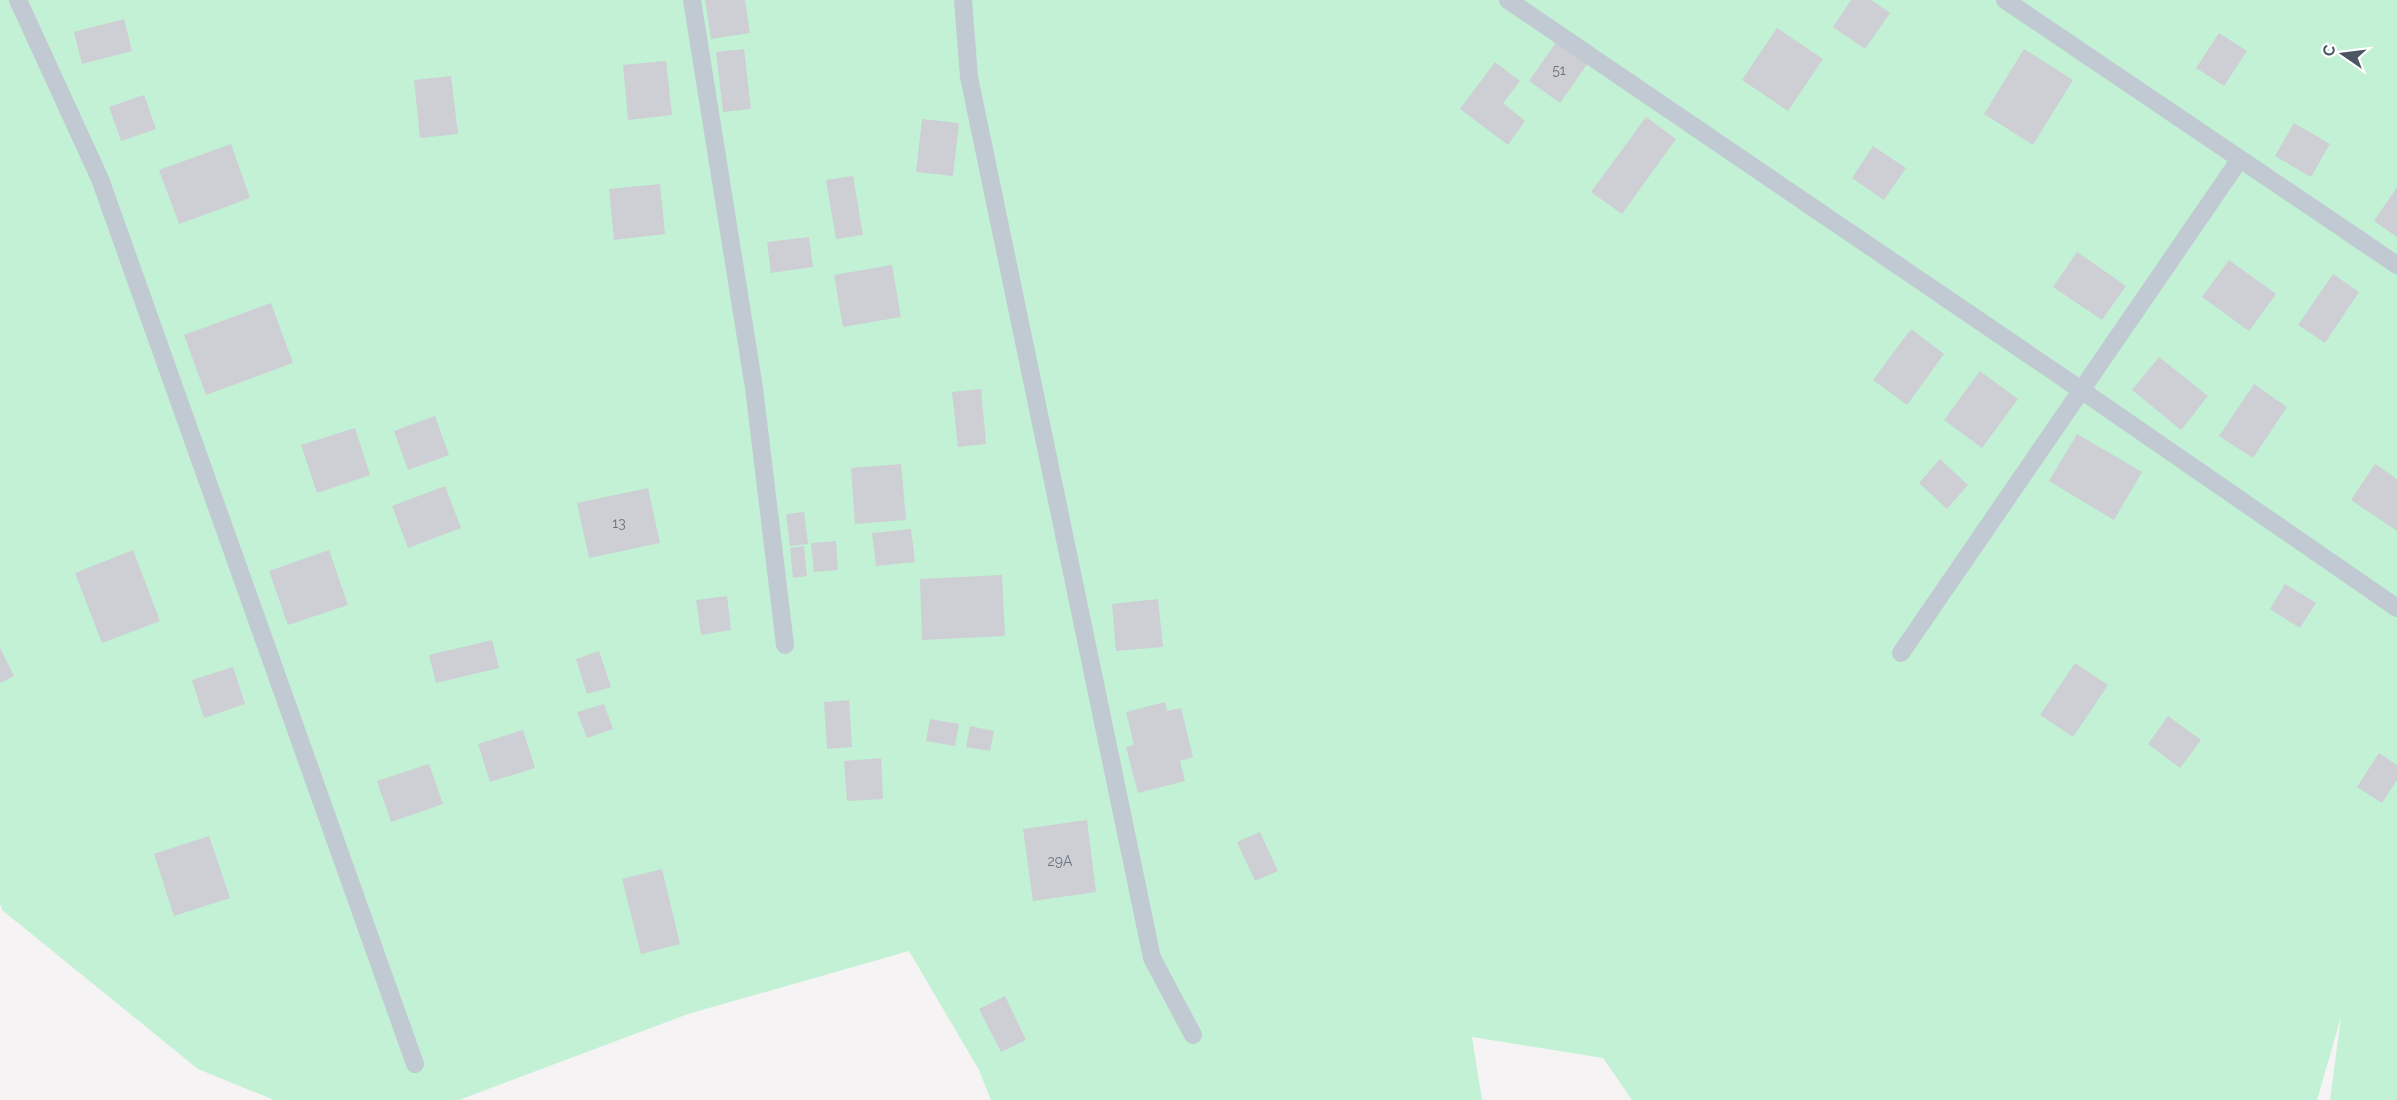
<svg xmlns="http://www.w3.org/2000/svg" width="2397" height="1100" font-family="Raleway,sans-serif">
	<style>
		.green { fill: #c3f1d5 }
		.building { fill: #cdcfd5 }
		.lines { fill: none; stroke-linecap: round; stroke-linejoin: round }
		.service { stroke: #c1cad2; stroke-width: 18 }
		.labels { text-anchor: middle; stroke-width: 6; stroke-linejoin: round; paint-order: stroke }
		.number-label { font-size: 14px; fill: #6b747e }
	</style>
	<rect width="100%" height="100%" fill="#f5f3f3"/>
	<path class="green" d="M0,0H2397V1100H2330L2341,1017L2317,1100H1632L1603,1058L1472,1037L1482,1100H991L979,1070L909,951L688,1014L459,1100H274L198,1069L2,910L0,904Z"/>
	<path class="building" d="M705,0H745L750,33L711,39Z
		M1851,0H1871L1890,13L1865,49L1833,27Z
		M124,19L132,51L82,64L74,32Z
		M1777,28L1823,59L1788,111L1742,80Z
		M2219,33L2247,51L2224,86L2196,68Z
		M1559,38L1590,60L1560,103L1529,81Z
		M744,49L751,109L723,112L716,52Z
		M2024,49L2073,80L2033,145L1984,114Z
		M666,61L672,115L628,120L623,65Z
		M1495,62L1520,81L1503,103L1525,121L1508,145L1460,109Z
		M451,76L458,134L420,138L414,80Z
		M144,95L156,129L121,141L109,107Z
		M1646,117L1676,139L1622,214L1591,192Z
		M922,119L959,123L953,176L916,172Z
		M2294,123L2330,144L2311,177L2275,156Z
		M231,144L250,198L179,224L159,170Z
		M1873,146L1906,168L1884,200L1852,178Z
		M853,176L863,235L836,239L826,180Z
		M660,184L665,234L614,240L609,189Z
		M2397,187V237L2374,221Z
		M809,237L813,267L771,273L767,242Z
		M2077,252L2126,286L2102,320L2053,287Z
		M2229,260L2276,294L2249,331L2202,297Z
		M892,265L901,317L843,327L834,275Z
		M2333,274L2359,292L2325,343L2298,325Z
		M271,303L293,363L206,395L184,335Z
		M1911,329L1944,354L1907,405L1873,380Z
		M2159,357L2208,396L2181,430L2132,390Z
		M1980,371L2018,399L1982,448L1944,420Z
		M2254,384L2287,407L2253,458L2219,436Z
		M981,389L986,444L958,447L952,392Z
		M435,416L449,455L408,470L394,431Z
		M355,428L370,475L317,493L301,445Z
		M2077,434L2142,472L2114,520L2049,481Z
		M1940,459L1968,485L1947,509L1919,483Z
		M901,464L906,520L855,524L851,468Z
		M2375,464L2397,479V531L2351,500Z
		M445,486L461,528L408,548L392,506Z
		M648,488L660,543L589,558L577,503Z
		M804,512L808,544L790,546L786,514Z
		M911,529L915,562L876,566L872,533Z
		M836,541L838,570L814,572L811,543Z
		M804,546L807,576L793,578L790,548Z
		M133,550L160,621L102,643L75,573Z
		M329,550L348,605L288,625L269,571Z
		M1002,575L1005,636L922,640L920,579Z
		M2285,584L2316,603L2300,628L2270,609Z
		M727,596L731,630L701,635L696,600Z
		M1158,599L1163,647L1116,651L1112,604Z
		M492,640L499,668L436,683L429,655Z
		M0,648L14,676L0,683Z
		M599,651L611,687L587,694L576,659Z
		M2075,663L2108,685L2073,737L2040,715Z
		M233,667L245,704L204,718L192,680Z
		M849,700L852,747L827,749L824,702Z
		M1165,702L1167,711L1181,708L1193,757L1180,761L1185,781L1138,793L1126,747L1134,745L1126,712Z
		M604,704L613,729L587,738L577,712Z
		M2168,716L2201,740L2180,768L2148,744Z
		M930,719L959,724L955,746L926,741Z
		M970,726L994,731L990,751L966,747Z
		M523,730L535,768L490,782L478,744Z
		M2379,753L2397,765V780L2382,803L2357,787Z
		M881,758L883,799L847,801L844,761Z
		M429,764L443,804L391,822L377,781Z
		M1087,820L1096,892L1033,901L1023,829Z
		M1260,832L1278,871L1255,881L1237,842Z
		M209,836L230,898L174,916L154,854Z
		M662,869L680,944L641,954L622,879Z
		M1005,996L1026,1040L1001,1052L979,1009Z"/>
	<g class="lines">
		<path class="service" d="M18,0L100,179L415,1064
			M692,0L754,388L785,645
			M963,0L969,77L1152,958L1193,1035
			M1508,0L2081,390L2397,608
			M2005,0L2397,265
			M1901,653L2240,159"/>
	</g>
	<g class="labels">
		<g class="number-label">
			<text x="1559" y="75">51</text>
			<text x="619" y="528">13</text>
			<text x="1060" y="866">29А</text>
		</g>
	</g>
	<g transform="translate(2343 54) rotate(284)" stroke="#ffffff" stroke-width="4.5" paint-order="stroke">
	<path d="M0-4.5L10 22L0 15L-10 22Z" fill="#4a5661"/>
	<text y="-9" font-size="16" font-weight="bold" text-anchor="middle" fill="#4a5661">С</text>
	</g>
</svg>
